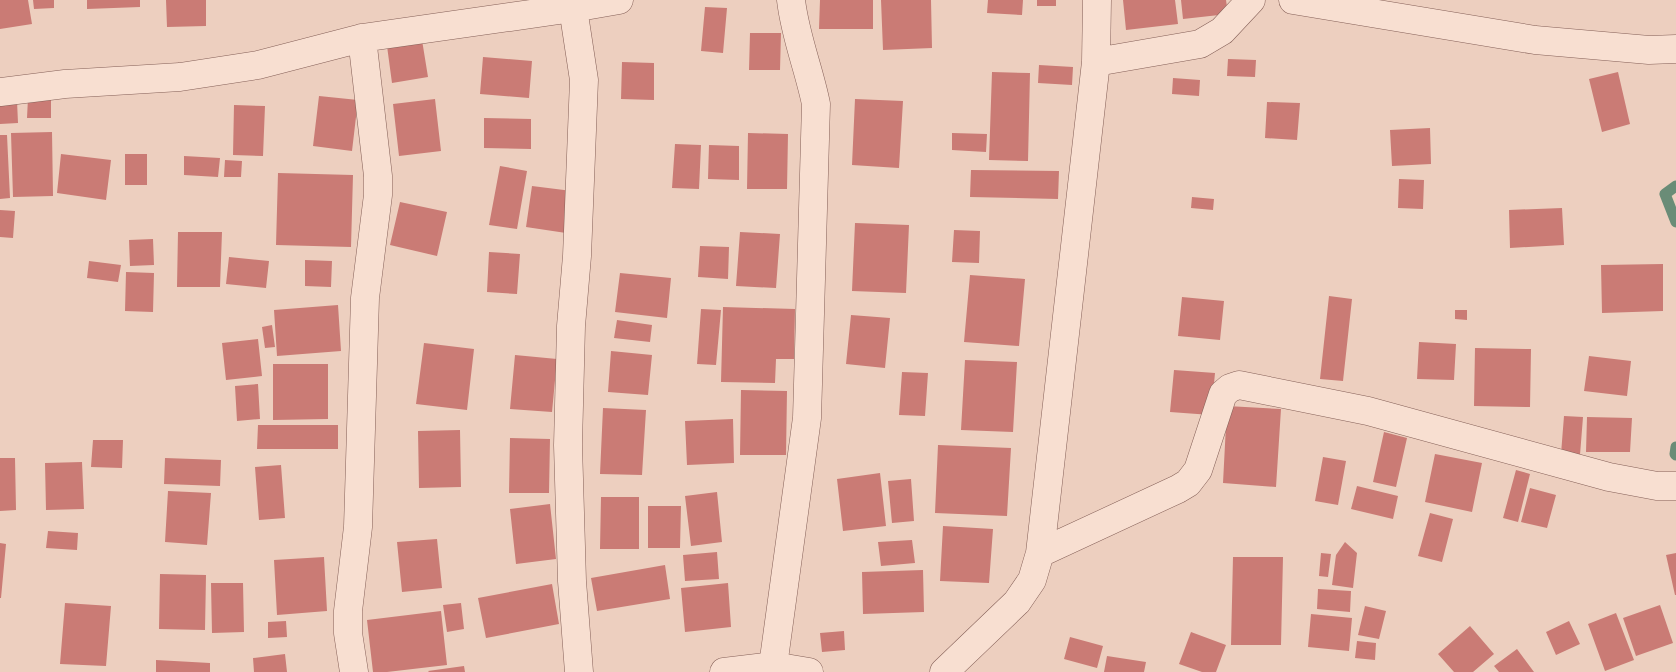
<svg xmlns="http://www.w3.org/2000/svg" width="1676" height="672" font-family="'IBM Plex Serif',serif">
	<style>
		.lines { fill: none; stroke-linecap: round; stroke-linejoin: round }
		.stream { stroke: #6a8c77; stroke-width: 11 }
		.building { fill: #ca7b75 }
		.minor-casing { stroke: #856058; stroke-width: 29 }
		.minor { stroke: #f8dfd1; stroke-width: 28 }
	</style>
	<rect width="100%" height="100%" fill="#edcfbf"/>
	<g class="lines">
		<path class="stream" d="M1676,186L1665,194L1676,222
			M1676,447L1675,454L1676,455"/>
	</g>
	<path class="building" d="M0,0H28L32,24L0,29Z
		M33,0H54V8L34,9Z
		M87,0H140V7L87,9Z
		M166,0H206V26L167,27Z
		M820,0H873V29H819Z
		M881,0H931L932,48L883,50Z
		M988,0H1023L1022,15L987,13Z
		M1037,0H1056V6H1037Z
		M1123,0H1175L1178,24L1126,30Z
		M1181,0H1226L1228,14L1183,19Z
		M705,7L727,8L723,53L701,51Z
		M750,33H781L780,70H749Z
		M422,40L428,77L392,83L387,46Z
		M483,57L532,61L529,98L480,94Z
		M1228,59L1256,60L1255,77L1227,76Z
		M622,62L654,63V100L621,99Z
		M1039,65L1073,67L1072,85L1038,83Z
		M992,72L1030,73L1028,161L989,160Z
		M1618,72L1630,124L1602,132L1589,79Z
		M1173,78L1200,80L1199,96L1172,94Z
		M319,96L358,100L352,151L313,146Z
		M28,98H51V118H27Z
		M435,99L441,151L399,156L393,104Z
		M855,99L903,101L899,168L852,165Z
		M17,101L18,123L0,124V103Z
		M1267,102L1300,103L1297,140L1265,138Z
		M234,105L265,106L263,156L233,155Z
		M484,118L531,119V149L484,148Z
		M1430,128L1431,164L1392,166L1390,130Z
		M52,132L53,196L13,197L11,133Z
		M748,133L788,134L787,189H747Z
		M952,133L987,134L986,152L952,150Z
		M0,135H7L10,198L0,199Z
		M675,144L701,145L699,189L672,188Z
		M709,145L739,146V180L708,179Z
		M61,154L111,160L106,200L57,193Z
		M125,154H147V185H125Z
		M184,156L220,158L218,177L184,175Z
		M225,160L242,161L241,177H224Z
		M500,166L527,171L517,229L489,225Z
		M971,170L1059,171L1058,199L970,197Z
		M278,173L353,175L351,247L276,245Z
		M1399,179L1424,180L1423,209L1398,208Z
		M532,186L572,191L566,233L526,227Z
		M1192,197L1214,199L1213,210L1191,208Z
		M400,202L447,212L437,256L390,245Z
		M1562,208L1564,245L1510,248L1509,210Z
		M0,210L15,211L13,238L0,237Z
		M855,223L909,225L906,293L852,291Z
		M954,230L980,231L979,263L952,262Z
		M178,232H222L220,287H177Z
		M740,232L780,234L776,288L736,286Z
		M153,239L154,265L130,266L129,240Z
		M700,246L729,247L728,279L698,277Z
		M489,252L520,254L517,294L487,292Z
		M229,257L269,261L266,288L226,284Z
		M305,260L332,261L331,287L305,286Z
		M89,261L121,265L118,282L87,278Z
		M1663,264V311L1602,313L1601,265Z
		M126,272L154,273L153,312L125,311Z
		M620,273L671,278L667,318L615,312Z
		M970,275L1025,279L1019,346L964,342Z
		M1329,296L1352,299L1343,381L1320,379Z
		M1182,297L1224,301L1220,340L1178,336Z
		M338,305L341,351L277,356L274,310Z
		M723,307L795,309L794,359H776L775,383L721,382Z
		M701,309L721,310L716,365L697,364Z
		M1455,310H1467V320L1455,319Z
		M851,315L890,318L885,368L846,364Z
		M617,320L652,325L650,342L614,338Z
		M272,325L275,347L265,348L262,327Z
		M258,339L262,376L226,380L222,343Z
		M1419,342L1456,344L1454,380L1417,379Z
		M424,343L474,349L467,410L416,404Z
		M1475,348L1531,349L1530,407L1474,406Z
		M611,351L652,355L648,395L608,392Z
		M515,355L557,359L552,412L510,409Z
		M1589,356L1631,361L1627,396L1584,391Z
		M965,360L1017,362L1013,432L961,430Z
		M273,364H328V419L273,420Z
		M1174,370L1215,373L1211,415L1170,412Z
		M902,372L928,373L925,416L899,415Z
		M258,384L260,419L237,421L235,386Z
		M741,390L787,391L786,455H740Z
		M1227,406L1281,409L1276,487L1223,483Z
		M603,408L646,410L642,475L600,474Z
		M1564,416L1583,417L1580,455L1561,454Z
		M1587,417L1632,418L1630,452H1586Z
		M733,419L734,463L687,465L685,421Z
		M258,425H338V449H257Z
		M460,430L461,487L419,488L418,431Z
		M1384,432L1407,438L1396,487L1373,482Z
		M510,438L550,439L549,493H509Z
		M93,440H123L122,468L91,467Z
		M938,445L1011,448L1007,516L935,513Z
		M1435,454L1482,463L1472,512L1425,502Z
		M1323,457L1346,461L1338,505L1315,501Z
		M0,458H15L16,510L0,511Z
		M165,458L221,460L220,486L164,484Z
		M82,462L84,509L46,510L45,463Z
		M281,465L285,518L259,520L255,467Z
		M1516,470L1530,474L1518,522L1503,518Z
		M880,473L886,526L843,531L837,479Z
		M911,479L914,521L892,523L888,481Z
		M1357,486L1398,496L1393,519L1351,509Z
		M1530,488L1556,495L1547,528L1521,522Z
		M168,491L211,493L207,545L165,542Z
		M717,492L722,542L691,546L685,496Z
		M601,497H639V549H600Z
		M550,504L556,559L516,564L510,509Z
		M648,506H681L680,548H648Z
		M1430,513L1453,519L1442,562L1418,556Z
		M943,526L993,529L989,583L940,581Z
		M48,531L78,533L77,550L46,548Z
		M437,539L442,588L402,592L397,542Z
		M912,540L915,563L881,566L878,542Z
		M1345,542L1357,553L1353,588L1332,585L1336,555Z
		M0,543L6,544L1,598H0Z
		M717,552L719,579L685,581L683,555Z
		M1321,553L1331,554L1328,577L1319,576Z
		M1676,553V595H1675L1666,555Z
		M324,557L327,611L277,615L274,560Z
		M1233,557H1283L1281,645H1231Z
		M665,565L670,599L597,611L591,578Z
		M923,570L924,612L863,614L862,572Z
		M160,574L206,575L205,630L159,629Z
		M211,583H243L244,632L212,633Z
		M728,583L731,627L685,632L681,588Z
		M552,584L559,624L486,638L478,598Z
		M1318,589L1351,591L1350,612L1317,609Z
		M65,603L111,606L106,666L60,664Z
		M461,603L464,629L447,632L443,605Z
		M1660,605L1673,643L1636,656L1623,618Z
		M1365,606L1386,611L1379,639L1358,635Z
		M441,611L447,665L387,672H373L367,620Z
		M1616,613L1634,660L1605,671L1588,624Z
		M1311,614L1352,618L1349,651L1308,647Z
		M286,621L287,637L268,638V622Z
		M1569,621L1580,644L1556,655L1546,632Z
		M1470,626L1494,654L1473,672H1454L1438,654Z
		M844,631L845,650L822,652L820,633Z
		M1191,632L1226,645L1216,672H1202L1179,664Z
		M1070,637L1103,646L1097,668L1064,659Z
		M1357,641L1376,643L1375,660L1355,658Z
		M1517,649L1534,672H1499L1494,666Z
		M285,654L287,672H254L253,658Z
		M1107,656L1146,662L1144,672H1104Z
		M156,660L210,663V672H156Z
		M464,666L465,672H429L428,671Z"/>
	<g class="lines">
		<defs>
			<path id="minor" d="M1293,0L1535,40L1649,50L1676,49
				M573,8L584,80L577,256L571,326L568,445L572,581L579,672
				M1096,62L1200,44L1222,31L1251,0
				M0,92L65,84L180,77L258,65L362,38L573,8L619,0
				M1040,553L1178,489L1188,483L1198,470L1223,394L1230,388L1239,385L1368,411L1609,477L1657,486H1676
				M773,666L807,418L808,384L816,104C809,69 795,36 791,0
				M354,672L348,633V611L358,527L365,298L378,195V176L362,38
				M724,672L773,666L809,672
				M944,672L1017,602L1032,580L1040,553L1096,62L1097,0"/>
		</defs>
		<use href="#minor" class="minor-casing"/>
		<use href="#minor" class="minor"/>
	</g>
</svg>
